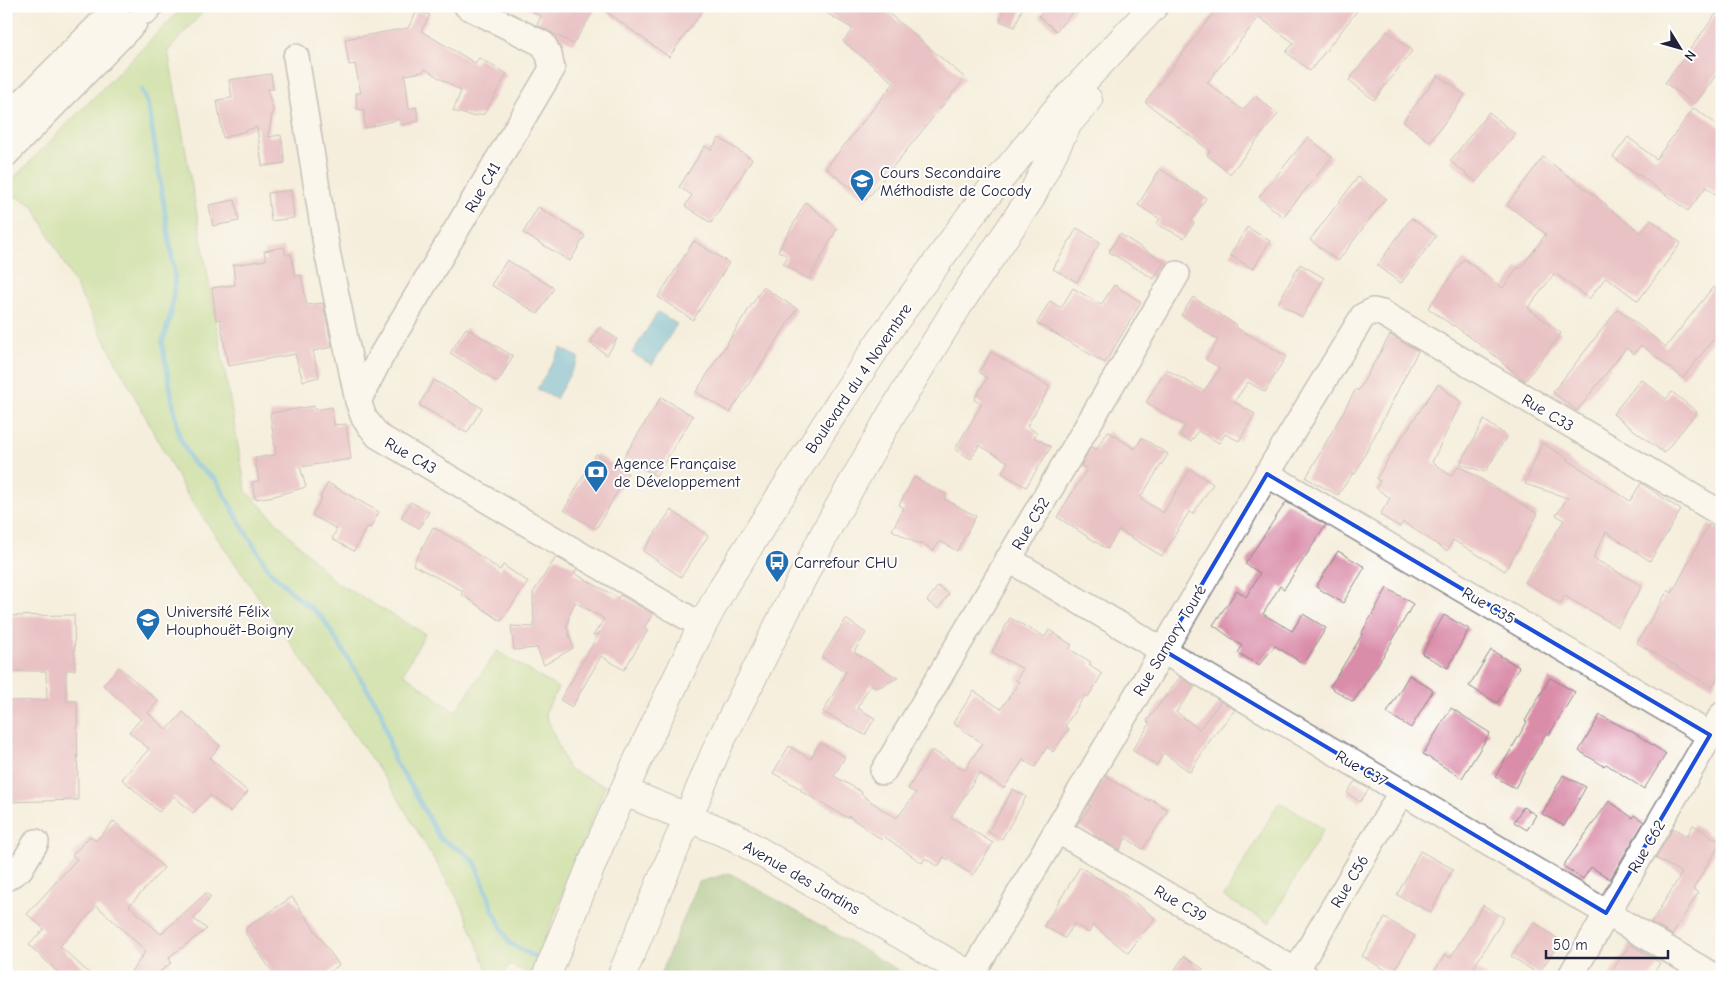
<svg xmlns="http://www.w3.org/2000/svg" width="1728" height="983" font-family="'Comic Neue',sans-serif">
	<style>
		.green { fill: #b0d781; stroke: #697c5e }
		.forest { fill: #8cb86f; stroke: #576d55 }
		.water { fill: #56b2d4; stroke: #3c6a88 }
		.lines { fill: none; stroke-linecap: round; stroke-linejoin: round }
		.stream { stroke: #56b2d4; stroke-width: 5 }
		.building { fill: #da8da9 }
		.minor-casing { stroke: #8c888c; stroke-width: 28 }
		.major-casing { stroke: #8c888c; stroke-width: 30 }
		.minor { stroke: #fff; stroke-width: 25 }
		.major { stroke: #fff; stroke-width: 28 }
		.marked { fill: none; stroke: #1d4ed8; stroke-width: 4; stroke-linejoin: round }
		.labels { text-anchor: middle; stroke-width: 4; stroke-linejoin: round; paint-order: stroke }
		.poi-label { font-size: 16px; fill: #22223b; stroke: #fff; text-anchor: start }
		.street-label { font-size: 16px; fill: #22223b; stroke: #fff }
	</style>
	<rect width="100%" height="100%" fill="#fff"/>
	<filter id="ink" filterUnits="userSpaceOnUse"><feTurbulence type="fractalNoise" baseFrequency=".02" numOctaves="2"/><feDisplacementMap in="SourceGraphic" scale="10" xChannelSelector="R" yChannelSelector="G"/><feConvolveMatrix kernelMatrix="1 2 1 2 8 2 1 2 1" color-interpolation-filters="sRGB"/></filter>
	<filter id="wash" filterUnits="userSpaceOnUse"><feTurbulence type="fractalNoise" baseFrequency=".0096" numOctaves="4" result="noise"/><feDisplacementMap in="SourceGraphic" scale="20" xChannelSelector="R" yChannelSelector="G"/><feGaussianBlur stdDeviation="1.12" result="paint"/><feColorMatrix in="noise" values="0 0 0 0 0 0 0 0 0 0 0 0 0 0 0 0 0 1.4 0 .05"/><feComposite in="paint" operator="in"/></filter>
	<g filter="url(#wash)">
		<rect width="100%" height="100%" fill="#f5eedd"/>
		<path class="green" d="M184,6H208L168,51L246,491L334,581L425,634L403,673L455,712L497,651L558,688L545,713L568,769L605,786L531,975L508,964L505,977H490L463,908L393,790L186,493L33,205L6,192V186Z
			M1279,802L1324,829L1269,923L1224,897Z"/>
		<path class="forest" d="M730,873L910,977H659L699,882Z"/>
		<path class="water" d="M658,312L677,324L652,365L632,353Z
			M561,348L579,358L556,399L537,389Z"/>
		<g class="lines">
			<path class="stream" d="M142,90L149,108L175,277L171,314L162,343L179,435L192,462L216,480L242,526L269,570L296,596L322,617L381,711L394,760L410,784L440,839L462,851L475,862L493,910L509,943L539,959"/>
		</g>
		<g id="blocks">
			<path class="building" d="M522,6H597L573,44L537,25L541,16Z
				M598,6H706L669,57Z
				M815,6H880L965,78L866,200L826,168L894,83L843,41L853,29Z
				M1005,6H1023L1015,27L1000,21Z
				M1048,6H1078L1056,31L1039,16Z
				M1219,6H1361L1310,71L1286,52L1294,43L1259,17L1207,83L1243,110L1255,96L1278,114L1230,174L1207,155L1210,151L1145,102Z
				M1722,6V67L1695,104L1665,83Z
				M417,11L430,15L421,31L475,63L479,58L507,74L484,114L472,116L453,111L461,91L425,69L423,72L405,75L409,109L416,107L419,121L401,125L400,119L365,128L364,110L357,109L356,93H361L355,64L349,65L345,39L408,28Z
				M1387,31L1412,51L1374,100L1349,80Z
				M271,74L273,89H267L273,109L268,137L281,135L285,163L262,166L257,127L223,138L217,100L232,98L229,80Z
				M1438,75L1465,95L1430,142L1403,121Z
				M1694,108L1722,128V185L1715,194L1706,187L1688,211L1639,175L1638,176L1613,157L1628,137L1656,159Z
				M1489,112L1515,134L1476,182L1450,161Z
				M1308,137L1332,157L1283,217L1259,197Z
				M719,138L752,159L711,223L685,206L692,195L679,187L705,146L711,150Z
				M1543,157L1607,205L1606,206L1641,233L1651,220L1681,243L1638,301L1606,277L1589,299L1556,274L1555,275L1554,274L1528,308L1561,333L1525,381L1502,363L1503,362L1454,325L1453,326L1428,308L1464,259L1503,288L1518,267L1520,269L1546,234L1507,205Z
				M1160,169L1206,198L1192,221L1194,223L1184,238L1157,224L1160,219L1138,205Z
				M1358,177L1386,198L1338,261L1310,240Z
				M291,190L294,218L271,221L268,193Z
				M235,200L239,221L213,226L209,205Z
				M806,202L837,229L809,279L783,264L788,256L778,251Z
				M538,207L585,236L570,261L523,233Z
				M1411,218L1436,236L1401,283L1377,266Z
				M1247,227L1270,241L1253,269L1230,255Z
				M1077,228L1100,242L1077,282L1053,269Z
				M1120,234L1164,262L1154,279L1109,252Z
				M694,241L729,263L693,320L658,297Z
				M284,247L286,255L291,254L295,276L301,275L307,305L323,303L332,347L313,351L319,377L303,381L295,354L228,366L220,319L216,320L212,288L235,285L233,265L266,260L264,251Z
				M507,260L554,288L538,314L491,285Z
				M1300,264L1324,278L1302,317L1278,303Z
				M1114,285L1141,302L1105,363L1037,323L1050,301L1061,308L1073,288L1101,305Z
				M763,287L797,309L730,413L696,392Z
				M1713,287L1722,294V328L1683,378L1641,345L1634,354L1626,348L1577,411L1553,392L1618,309L1666,347Z
				M1193,297L1236,325L1235,327L1286,356L1265,392L1248,382L1234,402L1255,414L1239,441L1225,434L1219,443L1198,431L1191,442L1180,435L1185,426L1146,402L1166,369L1204,391L1220,368L1206,360L1218,340L1181,315Z
				M600,327L617,339L607,355L590,343Z
				M466,328L513,356L498,382L450,353Z
				M1390,335L1418,351L1355,474L1353,473L1338,495L1306,478L1356,389L1358,391Z
				M991,352L1050,387L1027,426L1037,433L1034,437L1051,447L1026,487L1002,473L1008,462L979,445L971,459L955,449L982,404L974,400L987,378L979,372Z
				M1641,379L1666,399L1672,392L1697,412L1664,453L1613,414Z
				M434,380L482,408L467,433L419,405Z
				M1438,384L1461,402L1432,462L1451,476L1459,466L1538,514L1505,571L1453,540L1447,551L1403,522L1400,527L1380,515L1390,498L1376,488L1380,481L1376,479L1400,440Z
				M661,397L693,416L656,476L624,457Z
				M314,406L315,410L332,407L334,425L346,424L351,459L300,467L306,487L274,496L255,499L252,482L259,481L255,458L276,455L270,413Z
				M1484,420L1507,436L1485,472L1460,464Z
				M1108,431L1135,449L1142,438L1168,454L1140,498L1163,513L1190,469L1213,484L1193,514L1189,512L1162,556L1119,530L1107,549L1057,517L1087,469L1081,465L1091,447L1096,450Z
				M1542,443L1569,459L1568,460L1630,501L1641,483L1681,510L1650,561L1606,532L1593,558L1642,586L1618,627L1565,596L1560,603L1525,582L1564,520L1556,515L1568,498L1525,484Z
				M596,454L628,473L596,529L564,510Z
				M914,477L947,495L944,499L976,516L957,551L940,541L933,551L921,542L920,545L892,530L904,508L899,505Z
				M328,483L379,512L370,528L367,527L354,551L332,539L337,529L312,515L322,498L320,497Z
				M411,502L429,512L419,528L401,518Z
				M1286,502L1326,525L1284,589L1280,586L1263,614L1292,631L1303,614L1326,628L1304,664L1275,646L1259,665L1238,653L1242,646L1213,625L1237,590L1246,597L1260,573L1245,564Z
				M671,510L708,536L681,577L643,551Z
				M1709,524L1722,532V670L1712,687L1637,643L1668,590L1672,593Z
				M433,527L461,543L500,570L503,565L528,582L501,621L461,594L463,591L413,565Z
				M1338,551L1365,567L1343,603L1316,587Z
				M556,557L577,569L574,573L618,598L620,595L653,614L644,628L648,630L624,670L601,656L572,707L560,700L600,632L593,636L604,619L575,602L569,616L567,627L573,648L544,665L537,648L514,650L511,626L534,627L533,593Z
				M938,586L949,594L938,609L927,601Z
				M1387,588L1413,604L1387,650L1353,702L1330,687L1362,635L1361,634Z
				M74,615L75,670H66V701H77L78,800L6,802V701L47,700L46,671H6V616Z
				M1444,615L1469,629L1448,668L1422,654Z
				M1010,618L1045,637L1049,630L1072,645L1069,649L1091,662L1089,665L1102,674L1088,697L1085,695L1065,726L1069,729L1053,752L1047,747L1035,767L1023,760L1004,788L979,773L951,817L993,843L973,875L944,857L938,867L925,858L922,863L885,837L882,840L849,816L848,818L801,791V789L773,773L789,746L810,759L820,743L845,757L834,776L862,792L861,794L887,813L888,812L897,818L916,793L908,789L932,750L965,770L982,743L953,723L974,691L1001,709L1019,682L1016,680L1023,669L992,652Z
				M846,619L866,633L854,652L898,678L877,688L871,684L857,708L875,718L865,735L823,712L846,672L822,657Z
				M1491,650L1519,667L1497,703L1469,686Z
				M119,667L158,701L148,713L167,730L183,712L220,746L210,758L248,792L230,812L210,795L193,813L174,796L159,812L122,779L149,749L129,732L141,719L103,685Z
				M1409,675L1433,690L1411,728L1387,713Z
				M1180,677L1195,686L1176,712L1199,729L1221,701L1235,710L1211,739L1190,772L1164,753L1156,766L1132,750L1150,724L1147,721Z
				M1550,678L1575,692L1549,735L1546,733L1515,788L1495,777L1527,722L1525,721Z
				M1451,708L1490,733L1462,778L1423,754Z
				M1600,715L1636,734L1666,754L1644,789L1606,764L1604,766L1579,751Z
				M1106,775L1113,780V781L1150,801L1151,799L1168,810L1143,849L1126,838L1119,850L1077,825L1091,806L1088,805Z
				M1563,775L1586,787L1564,826L1542,814Z
				M1355,781L1369,789L1360,802L1347,793Z
				M1013,789L1026,797L1002,839L988,832Z
				M1609,801L1633,818L1634,815L1644,822L1610,879L1591,867L1583,879L1563,866Z
				M1523,807L1536,815L1527,830L1514,822Z
				M114,821L164,868L129,906L161,934L206,893L211,897L194,919L207,929L169,957L171,963L153,977H127L146,951L97,906L60,946L93,977H63L29,945L44,929L27,914L77,859L72,855L90,836L96,841Z
				M1693,825L1721,842L1693,889L1698,893L1672,935L1651,923L1682,873L1656,858L1673,828L1687,836Z
				M1420,851L1453,869L1431,912L1397,895Z
				M1080,867L1125,895L1155,918L1128,953L1093,925L1089,933L1074,924L1065,938L1044,926Z
				M292,897L339,965L322,977H276L246,934V928Z
				M1483,905L1504,918L1474,967L1488,977H1431L1445,954L1450,958Z
				M1385,918L1415,936L1392,974L1362,956Z
				M1534,922L1561,941L1538,974L1511,956Z
				M1630,944L1660,963L1651,977H1608Z
				M1184,956L1203,969L1198,977H1170Z"/>
		</g>
	</g>
	<g filter="url(#ink)">
		<use href="#blocks" fill-opacity="0" stroke="#8c888c" stroke-width="1"/>
		<g class="lines">
			<defs>
				<path id="minor" d="M146,11L150,6
					M296,57L327,251L358,401L364,418L378,436L702,626
					M6,119L117,7
					M6,154L134,23
					M358,401L380,358L552,69L549,55L543,44L467,6
					M1267,474L1710,735
					M1008,559L1715,977
					M883,772L1177,274
					M1057,830L1306,977
					M6,878L20,869L36,842
					M1296,971L1402,791
					M971,976L1267,474L1363,316L1373,311L1382,313L1722,514
					M1570,977L1722,715"/>
				<path id="major" d="M625,792L733,836L973,977
					M546,977L602,839L637,762L702,626L723,587L828,421L881,340L974,211L1058,108L1154,6
					M621,977L718,746L828,527L891,415L959,304L1030,199L1068,123L1088,100"/>
			</defs>
			<use href="#minor" class="minor-casing"/>
			<use href="#major" class="major-casing"/>
			<use href="#minor" class="minor"/>
			<use href="#major" class="major"/>
		</g>
	</g>
	<path d="M0 0H1728V983H0ZM1267,474L1710,735L1606,913L1163,650Z" fill="#f5eedd" fill-opacity=".55" fill-rule="evenodd"/>
	<path class="marked" d="M1267,474L1710,735L1606,913L1163,650Z"/>
	<defs>
		<symbol id="school-pin" viewBox="-11 -11 22 30"><path d="M0 17L-7.5 6A9.5 9.5 0 1 1 7.5 6Z" fill="#1f6fb2" stroke="#fff"/><path d="M0-5L7-2L0 1L-7-2ZM-4 1L0 2.5L4 1V4Q0 6-4 4Z" fill="#fff"/></symbol>
		<symbol id="bank-pin" viewBox="-11 -11 22 30"><path d="M0 17L-7.5 6A9.5 9.5 0 1 1 7.5 6Z" fill="#1f6fb2" stroke="#fff"/><path d="M-6-4H6V4H-6ZM0-2.3a2.3 2.3 0 1 0 0 4.6a2.3 2.3 0 1 0 0-4.6Z" fill="#fff"/></symbol>
		<symbol id="bus-pin" viewBox="-11 -11 22 30"><path d="M0 17L-7.5 6A9.5 9.5 0 1 1 7.5 6Z" fill="#1f6fb2" stroke="#fff"/><path d="M-5-6H5V4H4V6H2V4H-2V6H-4V4H-5ZM-3.5-4V0h7V-4ZM-3.5 1.2v1.5H-2V1.2ZM2 1.2v1.5H3.5V1.2Z" fill="#fff"/></symbol>
		<symbol id="university-pin" viewBox="-11 -11 22 30"><path d="M0 17L-7.5 6A9.5 9.5 0 1 1 7.5 6Z" fill="#1f6fb2" stroke="#fff"/><path d="M0-5L7-2L0 1L-7-2ZM-4 1L0 2.5L4 1V4Q0 6-4 4Z" fill="#fff"/></symbol>
	</defs>
	<g fill-rule="evenodd">
		<use href="#school-pin" x="848" y="167" width="28" height="38"/>
		<use href="#bank-pin" x="582" y="458" width="28" height="38"/>
		<use href="#bus-pin" x="763" y="548" width="28" height="38"/>
		<use href="#university-pin" x="134" y="606" width="28" height="38"/>
	</g>
	<g class="labels">
		<g class="poi-label">
			<text x="880" y="178">Cours Secondaire<tspan x="880" dy="18">Méthodiste de Cocody</tspan></text>
			<text x="614" y="469">Agence Française<tspan x="614" dy="18">de Développement</tspan></text>
			<text x="794" y="568">Carrefour CHU</text>
			<text x="166" y="617">Université Félix<tspan x="166" dy="18">Houphouët-Boigny</tspan></text>
		</g>
		<g class="street-label">
			<text transform="translate(482 187) rotate(-60)" y="6">Rue C41</text>
			<text transform="translate(858 378) rotate(-56)" y="6">Boulevard du 4 Novembre</text>
			<text transform="translate(1548 412) rotate(31)" y="6">Rue C33</text>
			<text transform="translate(411 455) rotate(30)" y="6">Rue C43</text>
			<text transform="translate(1030 523) rotate(-59)" y="6">Rue C52</text>
			<text transform="translate(1489 605) rotate(30)" y="6">Rue C35</text>
			<text transform="translate(1169 640) rotate(-59)" y="6">Rue Samory Touré</text>
			<text transform="translate(1362 768) rotate(30)" y="6">Rue C37</text>
			<text transform="translate(1646 846) rotate(-60)" y="6">Rue C62</text>
			<text transform="translate(802 877) rotate(30)" y="6">Avenue des Jardins</text>
			<text transform="translate(1349 881) rotate(-59)" y="6">Rue C56</text>
			<text transform="translate(1181 903) rotate(30)" y="6">Rue C39</text>
		</g>
	</g>
	<rect width="1728" height="983" fill="none" stroke="#fff" stroke-width="25"/>
	<g transform="translate(1680 48) rotate(127)" stroke="#ffffff" stroke-width="4" paint-order="stroke">
	<path d="M0-4L9 19L0 12L-9 19Z" fill="#22223b"/>
	<text y="-8" font-size="14" font-weight="bold" text-anchor="middle" fill="#22223b">N</text>
	</g>
	<path d="M1546 950v8h122v-8" fill="none" stroke="#22223b" stroke-width="2.5"/>
	<text x="1553" y="950" font-size="15" fill="#22223b" stroke="#ffffff" stroke-width="4" paint-order="stroke">50 m</text>
</svg>
